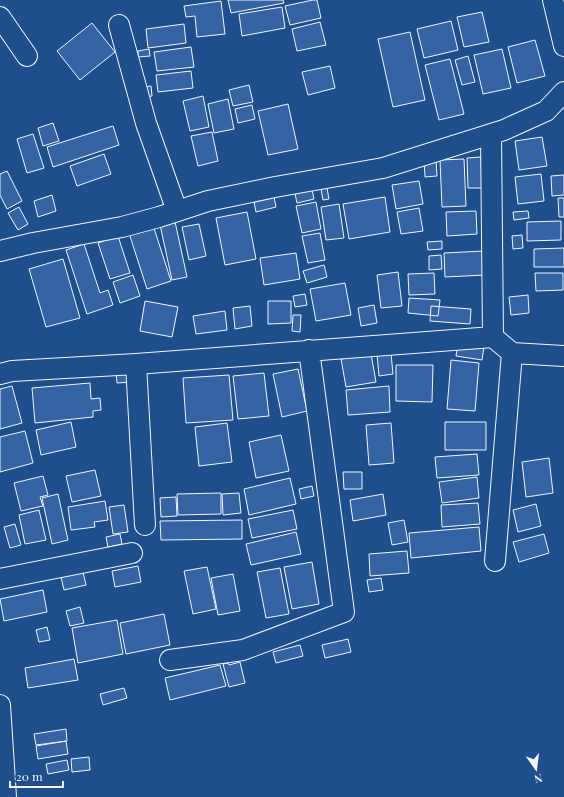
<svg xmlns="http://www.w3.org/2000/svg" width="564" height="797" font-family="'Playfair Display',serif">
	<style>
		.building { fill: #3563a3; stroke: #f2f6ff }
		.lines { fill: none; stroke-linecap: round; stroke-linejoin: round }
		.minor-casing { stroke: #f2f6ff; stroke-width: 22 }
		.minor { stroke: #1f4e8c; stroke-width: 20 }
	</style>
	<rect width="100%" height="100%" fill="#1f4e8c"/>
	<path class="building" d="M228,0H283L284,3L231,13Z
		M313,0H317L321,18L290,25L285,6Z
		M221,1L225,34L197,37L195,16L186,17L184,6Z
		M282,7L285,28L242,36L239,14Z
		M482,12L489,42L464,47L457,17Z
		M451,21L458,50L424,58L417,29Z
		M320,22L326,45L297,51L292,29Z
		M92,23L115,52L80,80L57,51Z
		M184,24L186,43L148,48L146,29Z
		M410,32L425,100L393,107L378,39Z
		M535,40L545,76L517,83L508,47Z
		M191,47L194,67L157,71L154,52Z
		M149,49L150,56L138,57V51Z
		M502,49L511,88L483,94L474,55Z
		M468,56L475,82L462,85L455,60Z
		M450,59L464,114L439,120L425,65Z
		M330,66L335,88L308,95L302,72Z
		M191,71L193,88L158,92L156,75Z
		M249,85L253,102L233,106L229,90Z
		M151,86L152,96L145,97L144,87Z
		M203,96L209,127L190,131L183,101Z
		M228,99L234,129L214,133L208,104Z
		M288,104L298,149L268,155L258,111Z
		M252,105L255,119L238,123L235,109Z
		M53,123L59,141L43,146L38,128Z
		M113,126L119,145L53,167L47,147Z
		M212,132L218,161L198,166L191,136Z
		M33,134L44,168L27,173L17,139Z
		M542,137L547,166L519,170L515,141Z
		M104,154L111,174L77,186L70,166Z
		M481,157L482,188H468L467,158Z
		M436,159L437,176L425,177L424,160Z
		M464,159L466,206L442,207L440,160Z
		M7,171L22,201L7,209L0,195V174Z
		M541,174L544,201L518,204L515,177Z
		M564,175V195L552,196L551,176Z
		M419,181L423,204L396,209L392,185Z
		M311,185L314,199L297,203L294,189Z
		M327,188L329,199L323,200L321,189Z
		M52,195L56,211L38,217L34,201Z
		M274,197L276,207L256,212L254,202Z
		M385,197L390,232L349,239L343,204Z
		M558,198H564V217H559Z
		M316,202L321,229L302,233L296,206Z
		M339,204L344,238L326,240L321,207Z
		M19,207L28,224L18,230L8,213Z
		M419,208L423,231L401,234L397,212Z
		M476,211L477,234L447,236L446,212Z
		M528,211L529,218L514,220L513,212Z
		M247,212L256,259L225,265L216,218Z
		M174,217L187,277L172,280L159,220Z
		M561,221V240L527,241V222Z
		M152,222L171,281L147,289L128,230Z
		M199,224L206,256L189,260L182,227Z
		M320,233L325,260L308,263L302,236Z
		M522,235L523,248L513,249L512,236Z
		M118,236L130,273L110,279L98,243Z
		M442,241V249L428,250L427,242Z
		M84,244L100,293L108,290L113,305L87,314L66,250Z
		M564,248V267H534V249Z
		M484,251L485,275L445,277L444,253Z
		M296,253L300,279L264,285L260,258Z
		M441,255L442,269L429,270V256Z
		M63,259L80,318L46,327L29,269Z
		M324,265L327,277L307,283L303,271Z
		M398,272L402,306L381,308L377,275Z
		M434,273L435,294L409,295L408,274Z
		M535,273H563V290L536,291Z
		M133,275L140,296L120,303L113,282Z
		M345,283L351,315L316,321L310,289Z
		M305,294L307,305L295,307L293,296Z
		M528,295L529,313L511,315L509,297Z
		M409,298L440,300L438,316L408,313Z
		M145,301L178,307L172,337L140,331Z
		M268,301H291V323L268,324Z
		M374,305L377,323L361,326L358,308Z
		M250,306L252,326L235,329L233,308Z
		M431,306L471,309L470,324L430,321Z
		M225,311L227,330L196,334L193,316Z
		M293,315H301L300,332L292,331Z
		M458,343L484,347L482,360L456,356Z
		M391,353L393,374L379,376L377,354Z
		M371,354L376,382L346,387L341,359Z
		M451,360L479,363L475,411L447,409Z
		M396,365H433L432,402L396,401Z
		M298,369L307,411L282,417L273,374Z
		M130,370L131,382L117,383L116,371Z
		M264,373L269,416L238,419L233,376Z
		M229,375L233,420L186,423L183,378Z
		M90,383L91,399L100,398L101,410L93,411V417L35,423L32,388Z
		M12,386L22,423L0,429V389Z
		M389,386L390,412L348,415L346,390Z
		M71,422L76,447L41,455L36,430Z
		M445,422H486V450H445Z
		M227,423L232,462L199,466L195,427Z
		M391,423L394,463L369,465L366,425Z
		M25,431L33,463L0,472V437Z
		M281,435L289,471L256,478L249,442Z
		M477,454L479,475L437,478L435,457Z
		M549,458L553,493L526,497L522,462Z
		M95,470L101,496L72,502L66,476Z
		M343,472H362V489H344Z
		M43,476L48,495L40,497L43,506L21,511L14,483Z
		M477,477L479,498L442,503L439,482Z
		M290,478L296,504L249,515L244,489Z
		M312,486L314,496L301,499L299,489Z
		M221,493V514L178,515L177,494Z
		M239,493L241,513L223,515L222,494Z
		M58,494L68,540L52,544L42,498Z
		M383,494L386,515L353,521L350,500Z
		M176,497L177,516L161,517L160,498Z
		M105,501L108,520L94,522L95,527L71,530L68,507Z
		M478,503L480,524L442,527L441,505Z
		M536,504L541,526L518,532L513,510Z
		M124,505L128,532L113,534L109,507Z
		M39,510L46,540L25,544L19,515Z
		M293,510L297,529L252,538L248,519Z
		M242,520V539L161,540L160,521Z
		M404,520L408,542L392,545L388,523Z
		M15,524L21,545L10,548L4,527Z
		M479,527L481,551L411,558L409,533Z
		M296,532L301,554L251,565L246,544Z
		M120,534L122,544L108,547L106,537Z
		M544,534L549,553L519,562L513,542Z
		M407,551L409,573L370,576L369,554Z
		M312,562L319,604L292,609L284,567Z
		M138,566L141,582L115,587L112,571Z
		M207,567L216,609L193,614L184,571Z
		M280,568L289,614L266,618L257,572Z
		M83,572L86,585L64,590L61,577Z
		M233,574L240,611L218,615L211,578Z
		M381,578L383,590L369,592L367,580Z
		M43,590L47,612L4,621L0,599Z
		M80,607L84,623L70,626L66,611Z
		M164,614L170,645L126,654L120,623Z
		M117,620L123,654L78,663L72,628Z
		M47,627L50,640L39,642L36,630Z
		M348,639L351,652L325,658L322,645Z
		M300,645L303,656L276,663L273,652Z
		M74,659L78,680L28,688L25,668Z
		M240,662L245,683L229,687L223,664L228,663L229,665Z
		M220,665L226,686L170,700L165,678Z
		M124,688L127,698L103,705L100,694Z
		M66,729L67,741L36,745L34,734Z
		M66,741L68,754L38,759L36,746Z
		M89,757L90,770L72,772L71,759Z
		M67,760L69,770L48,774L46,764Z"/>
	<g class="lines">
		<defs>
			<path id="minor" d="M553,0L564,46
				M0,17L27,56
				M119,25L146,123L177,211
				M491,134L493,337
				M0,251L33,243L122,227L159,217L208,201L275,187L383,168L504,130L546,111L564,92
				M136,364L145,525
				M0,374L12,371L136,364L493,337L512,353L564,356
				M495,561L512,353
				M0,579L132,553
				M170,660L243,650L344,612L309,350
				M0,705L6,797"/>
		</defs>
		<use href="#minor" class="minor-casing"/>
		<use href="#minor" class="minor"/>
	</g>
	<g transform="translate(536 769) rotate(166)" stroke="#1f4e8c" stroke-width="3" paint-order="stroke">
	<path d="M0-3L7 15L0 10L-7 15Z" fill="#f2f6ff"/>
	<text y="-6" font-size="11" font-weight="bold" text-anchor="middle" fill="#f2f6ff">N</text>
	</g>
	<path d="M10 781v6h53v-6" fill="none" stroke="#f2f6ff" stroke-width="2"/>
	<text x="16" y="781" font-size="12" fill="#f2f6ff" stroke="#1f4e8c" stroke-width="3" paint-order="stroke">20 m</text>
</svg>
